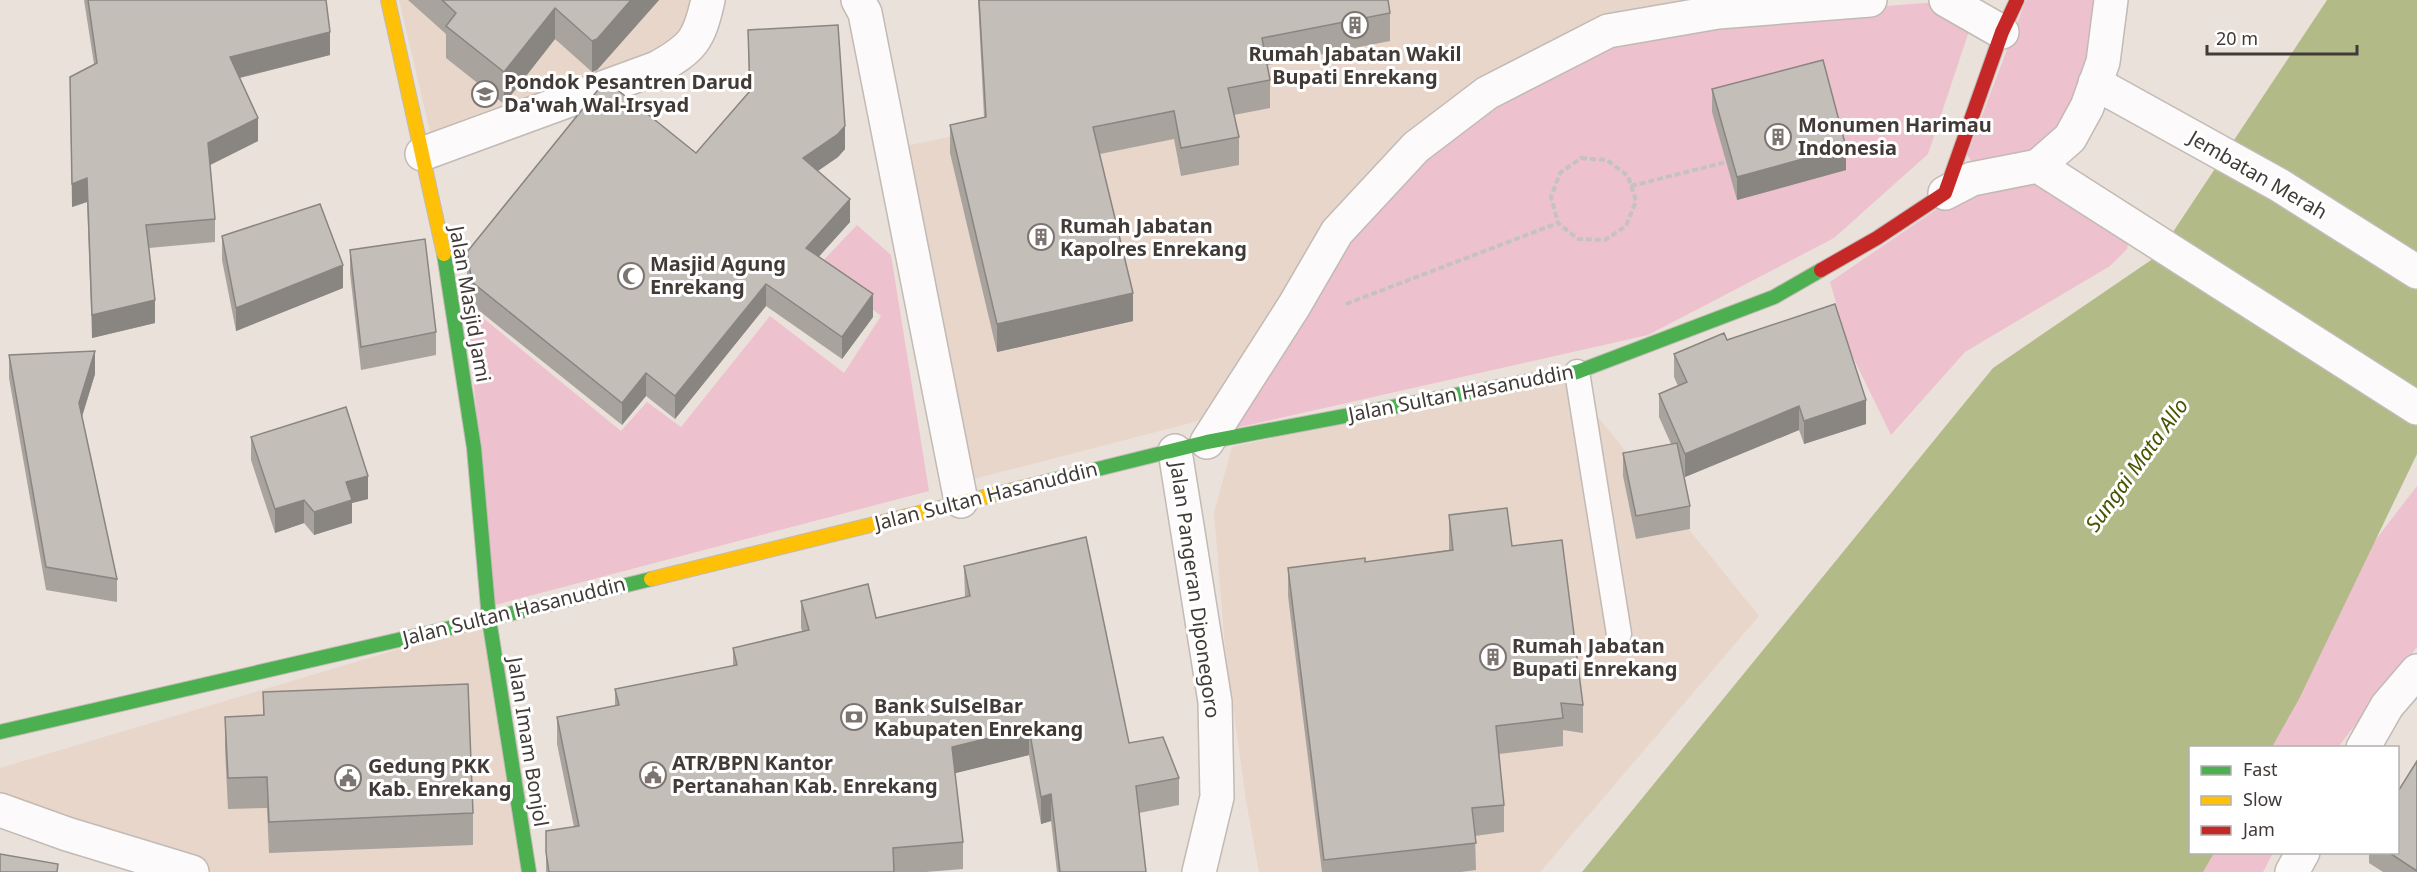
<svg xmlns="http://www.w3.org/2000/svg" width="2417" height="872" font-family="'Noto Sans',sans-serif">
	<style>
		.built { fill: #e8d6cb }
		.green { fill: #edc1cd }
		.water { fill: #b2bb88 }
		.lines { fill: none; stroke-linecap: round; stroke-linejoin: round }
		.lane-casing { stroke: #c1bab5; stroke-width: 27 }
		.street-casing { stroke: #c1bab5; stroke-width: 36 }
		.fast-casing { stroke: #c1bab5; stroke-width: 16 }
		.slow-casing { stroke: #c1bab5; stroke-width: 16 }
		.jam-casing { stroke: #c1bab5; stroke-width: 16 }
		.path { stroke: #c5c3c1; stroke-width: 4; stroke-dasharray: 6 3; stroke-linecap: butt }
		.lane { stroke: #fcfafa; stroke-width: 24 }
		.street { stroke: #fcfafa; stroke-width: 33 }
		.fast { stroke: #4caf50; stroke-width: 14 }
		.slow { stroke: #ffc107; stroke-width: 14 }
		.jam { stroke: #c62828; stroke-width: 14 }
		.wall { fill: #a9a39e }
		.shaded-wall { fill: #898581 }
		.building { fill: #c4beb8; stroke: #898581; stroke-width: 1.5 }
		.labels { text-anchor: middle; stroke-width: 6; stroke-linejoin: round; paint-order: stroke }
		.poi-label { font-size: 20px; font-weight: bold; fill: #413a36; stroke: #fff; text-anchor: start }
		.street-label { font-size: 20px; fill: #413a36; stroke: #fff }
		.water-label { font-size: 21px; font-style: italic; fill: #475500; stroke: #fff }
	</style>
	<rect width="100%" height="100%" fill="#ebe1db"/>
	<path class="built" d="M399,0H697L694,21L665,53L431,136Z
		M1117,0H1760L1206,419L943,487L886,150L1126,100Z
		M1564,375L1759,616L1540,872H1259L1246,801L1225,648L1214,513L1232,447Z
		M483,624L521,872H136L117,867L0,807V768Z"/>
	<path class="green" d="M2026,0H2096L2093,49L2067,130L2022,161L1975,165L1967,155Z
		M1938,2L1971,25L1928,154L1834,238L1648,335L1231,429L1350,236L1405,172L1490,100L1617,38L1720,19Z
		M2038,174L2130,233L2127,249L2110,266L1965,352L1891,435L1850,351L1830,282L1959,194Z
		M857,225L891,255L929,491L495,605L466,304L621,431L647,402L681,427L770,316L844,373L881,316L819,265Z
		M2417,486V647L2338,747L2229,748L2277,668Z
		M2190,852L2273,853L2263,872H2154Z"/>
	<path class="water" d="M2327,0H2417V454L2299,699L2272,747L2190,748V852L2214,853L2203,872H1582L1993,368L2157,256Z"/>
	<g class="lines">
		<defs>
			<path id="lane" d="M1577,372L1619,634"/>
			<path id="street" d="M858,0L865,13L961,501
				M1946,0L2002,32
				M2095,83L2279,185L2417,272
				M422,154L657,68C693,48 699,40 708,0
				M2038,166L2417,408
				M1945,193L1972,179L2038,166L2070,138L2087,107L2103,62L2111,0
				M1207,442L1294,306L1337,232L1416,147L1487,93L1608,31L1718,12L1870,0
				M1175,451L1215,702L1217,797L1199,872
				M2363,748L2387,706L2417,671
				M0,810L67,834L192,872
				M2292,872L2303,852"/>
			<path id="fast" d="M444,254L474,448L489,619L529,872
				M1033,485L1207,442L1577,372L1774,297L1821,270
				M0,732L489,619L651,579"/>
			<path id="slow" d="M388,0L444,254
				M651,579L1033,485"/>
			<path id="jam" d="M1821,270L1877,238L1945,193L2002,32L2017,0"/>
		</defs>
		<use href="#lane" class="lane-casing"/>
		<use href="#street" class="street-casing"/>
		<use href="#fast" class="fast-casing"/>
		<use href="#slow" class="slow-casing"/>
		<use href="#jam" class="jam-casing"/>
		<path class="path" d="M1581,158L1607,160L1628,176L1636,201L1626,226L1605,240L1578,239L1558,223L1551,197L1560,173Z
			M1631,186L1726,162
			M1346,304L1558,223"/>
		<use href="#lane" class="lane"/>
		<use href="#street" class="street"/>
		<use href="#fast" class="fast"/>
		<use href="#slow" class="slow"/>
		<use href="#jam" class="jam"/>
	</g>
	<path class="wall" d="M84,0H326L330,55L240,78L258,141L210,165L215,219V242L149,248L155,323L92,338L87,202L72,207L70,100L94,64Z
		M408,0H659L597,70L592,72L555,39L504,104L446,58V34Z
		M978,0H1388L1390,13V41L1267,65L1270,80V108L1234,115L1239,137V165L1181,176L1174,139L1100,154L1133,321L997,352L950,153V125L984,117Z
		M748,30L845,149L838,157L818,171L850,222L818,257L873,317L842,359L766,306L675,419L646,396L622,425L472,305L467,275V252L696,153L749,92Z
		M1712,89L1846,170L1737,200L1712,112Z
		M222,236L343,288L236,331L222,260Z
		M350,250L436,332V355L361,370L350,273Z
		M1727,340L1866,424L1804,444L1799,430L1685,477L1683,473L1690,506V529L1636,539L1623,476V453L1671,444L1659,417V394L1678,386L1674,377V354Z
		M9,355L95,374L82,417L117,579V602L46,590L9,378Z
		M251,437L368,499L352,503V523L314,535L304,523L275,533L251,460Z
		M1449,515L1512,546L1583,705V733L1563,730V746L1499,754L1504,805V832L1475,836L1476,870L1461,872H1322L1288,596V568L1365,562L1449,550Z
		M964,566L1129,743L1179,778V805L1139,813L1146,872H1057L1051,821L1041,824L1029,755L955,773L963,842V869L926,872H546V831L574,827L557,744V717L615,706V689L733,666V648L802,631L801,628V601L876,618L965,597Z
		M263,692L473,813V845L269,853L267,808L228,809L225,749V717L263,716Z
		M2417,761V872H2383L2369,863V852H2397Z"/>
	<path class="shaded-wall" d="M631,0H659L597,70L592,72V41Z
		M555,8V39L504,104V72Z
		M330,32V55L230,80V57Z
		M258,118V141L208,166V143Z
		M845,126V149L838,157L803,181V158Z
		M1846,147V170L1737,200V177Z
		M87,178V202L72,207V184Z
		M850,199V222L806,271V248Z
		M343,265V288L236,331V308Z
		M766,284V306L675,419V396Z
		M1133,293V321L997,352V324Z
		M873,294V317L842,359V337Z
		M155,300V323L92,338V315Z
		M95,351V374L79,426V403Z
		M646,373V396L622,425V403Z
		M1866,400V424L1804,444V421Z
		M1799,406V430L1685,477V454Z
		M368,476V499L352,503V523L314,535V512L346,482Z
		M304,500V523L275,533V509Z
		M1029,728V755L952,774V747Z
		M1051,794V821L1041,824V797Z"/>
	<path class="building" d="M88,0H326L330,32L230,57L258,118L208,143L215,219L146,225L155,300L92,315L87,178L72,184L70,77L97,63Z
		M442,0H631L597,39L592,41L555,8L504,72L446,26L456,13Z
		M979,0H1388L1390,13L1262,38L1270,80L1228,88L1239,137L1181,148L1174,111L1093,127L1133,293L997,324L950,125L986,117Z
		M838,25L845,126L838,134L803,158L850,199L806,248L873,294L842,337L766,284L675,396L646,373L622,403L472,282L467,252L602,85L609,83L696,153L750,91L748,30Z
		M1823,60L1846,147L1737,177L1712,89Z
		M320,204L343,265L236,308L222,236Z
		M425,239L436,332L361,347L350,250Z
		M1835,304L1866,400L1804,421L1799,406L1685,454L1659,394L1687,382L1674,354L1724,333L1727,340Z
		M95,351L79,403L117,579L46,567L9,355Z
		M346,407L368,476L346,482L352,500L314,512L304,500L275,509L251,437Z
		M1677,443L1690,506L1636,516L1623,453Z
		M1507,508L1512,546L1562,540L1583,705L1561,703L1563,718L1496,726L1504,805L1472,808L1476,843L1324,860L1288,568L1365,558V562L1453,550L1449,515Z
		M1086,537L1129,743L1163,737L1179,778L1136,786L1146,872H1060L1051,794L1041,797L1029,728L952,747L963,842L893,848L894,872H549L546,852V831L579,826L557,717L619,705L615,689L737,665L733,648L809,630L801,601L868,584L876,618L970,596L964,566Z
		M468,684L473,813L269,822L267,777L228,778L225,717L264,715L263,692Z
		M2417,761V871L2388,852H2397V793Z
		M0,854L58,864L57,872H0Z"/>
	<defs>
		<symbol id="building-ring" viewBox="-11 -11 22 22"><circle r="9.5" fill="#fff" stroke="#7c7470" stroke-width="1.5"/><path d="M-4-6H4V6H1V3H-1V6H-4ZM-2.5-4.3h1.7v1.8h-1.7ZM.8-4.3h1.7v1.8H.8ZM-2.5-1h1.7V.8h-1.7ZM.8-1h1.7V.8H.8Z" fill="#7c7470"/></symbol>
		<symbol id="school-ring" viewBox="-11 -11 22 22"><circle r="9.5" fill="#fff" stroke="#7c7470" stroke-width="1.5"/><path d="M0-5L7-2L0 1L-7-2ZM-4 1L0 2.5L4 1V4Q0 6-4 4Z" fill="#7c7470"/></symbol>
		<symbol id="mosque-ring" viewBox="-11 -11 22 22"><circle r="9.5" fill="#fff" stroke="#7c7470" stroke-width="1.5"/><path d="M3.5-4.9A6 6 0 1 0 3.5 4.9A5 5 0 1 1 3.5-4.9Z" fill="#7c7470"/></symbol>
		<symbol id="bank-ring" viewBox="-11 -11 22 22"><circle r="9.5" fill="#fff" stroke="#7c7470" stroke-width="1.5"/><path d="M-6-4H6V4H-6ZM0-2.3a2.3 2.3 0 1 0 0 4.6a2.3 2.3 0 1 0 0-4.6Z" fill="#7c7470"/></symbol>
		<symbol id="civic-ring" viewBox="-11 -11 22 22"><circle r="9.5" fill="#fff" stroke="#7c7470" stroke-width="1.5"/><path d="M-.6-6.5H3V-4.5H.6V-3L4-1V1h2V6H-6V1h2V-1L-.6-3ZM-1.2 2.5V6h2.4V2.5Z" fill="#7c7470"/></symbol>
	</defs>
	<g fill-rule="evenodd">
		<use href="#building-ring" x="1340" y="10" width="30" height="30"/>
		<use href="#school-ring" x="470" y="79" width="30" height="30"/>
		<use href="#building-ring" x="1763" y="122" width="30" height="30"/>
		<use href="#building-ring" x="1026" y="222" width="30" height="30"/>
		<use href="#mosque-ring" x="616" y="261" width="30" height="30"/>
		<use href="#building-ring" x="1478" y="642" width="30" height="30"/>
		<use href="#bank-ring" x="839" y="702" width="30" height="30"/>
		<use href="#civic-ring" x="638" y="760" width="30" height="30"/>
		<use href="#civic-ring" x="333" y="763" width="30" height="30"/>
	</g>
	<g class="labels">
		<g class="poi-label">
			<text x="1355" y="61" text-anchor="middle">Rumah Jabatan Wakil<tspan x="1355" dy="23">Bupati Enrekang</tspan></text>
			<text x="504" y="89">Pondok Pesantren Darud<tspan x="504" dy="23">Da'wah Wal-Irsyad</tspan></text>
			<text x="1798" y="132">Monumen Harimau<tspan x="1798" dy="23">Indonesia</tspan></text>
			<text x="1060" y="233">Rumah Jabatan<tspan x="1060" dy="23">Kapolres Enrekang</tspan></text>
			<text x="650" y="271">Masjid Agung<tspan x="650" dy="23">Enrekang</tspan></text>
			<text x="1512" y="653">Rumah Jabatan<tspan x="1512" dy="23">Bupati Enrekang</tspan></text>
			<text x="874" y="713">Bank SulSelBar<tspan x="874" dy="23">Kabupaten Enrekang</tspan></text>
			<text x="672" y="770">ATR/BPN Kantor<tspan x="672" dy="23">Pertanahan Kab. Enrekang</tspan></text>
			<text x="368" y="773">Gedung PKK<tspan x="368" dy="23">Kab. Enrekang</tspan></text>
		</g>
		<g class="street-label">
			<text transform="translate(2258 175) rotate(30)" y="7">Jembatan Merah</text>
			<text transform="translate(470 304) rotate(80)" y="7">Jalan Masjid Jami</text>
			<text transform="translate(1461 393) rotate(-11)" y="7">Jalan Sultan Hasanuddin</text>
			<text transform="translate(986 496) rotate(-14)" y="7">Jalan Sultan Hasanuddin</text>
			<text transform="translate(1195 590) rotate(82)" y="7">Jalan Pangeran Diponegoro</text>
			<text transform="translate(514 611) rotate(-14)" y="7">Jalan Sultan Hasanuddin</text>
			<text transform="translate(528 742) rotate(81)" y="7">Jalan Imam Bonjol</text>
		</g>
		<g class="water-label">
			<text transform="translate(2137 465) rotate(-54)" y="7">Sungai Mata Allo</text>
		</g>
	</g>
	<rect x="2189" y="746" width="210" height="108" fill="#ffffff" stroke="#b3b0af" stroke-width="1.5"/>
	<rect x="2201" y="766" width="30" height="9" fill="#4caf50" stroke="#b3b0af" stroke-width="1.5"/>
	<text x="2243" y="776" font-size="18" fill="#413a36">Fast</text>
	<rect x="2201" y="796" width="30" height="9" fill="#ffc107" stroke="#b3b0af" stroke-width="1.5"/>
	<text x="2243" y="806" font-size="18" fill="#413a36">Slow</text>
	<rect x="2201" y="826" width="30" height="9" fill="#c62828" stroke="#b3b0af" stroke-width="1.5"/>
	<text x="2243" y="836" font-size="18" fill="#413a36">Jam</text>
	<path d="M2207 45v9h150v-9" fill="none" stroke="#413a36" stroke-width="3"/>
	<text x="2216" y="45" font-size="18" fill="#413a36" stroke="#ffffff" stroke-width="4.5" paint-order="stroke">20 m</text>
</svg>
